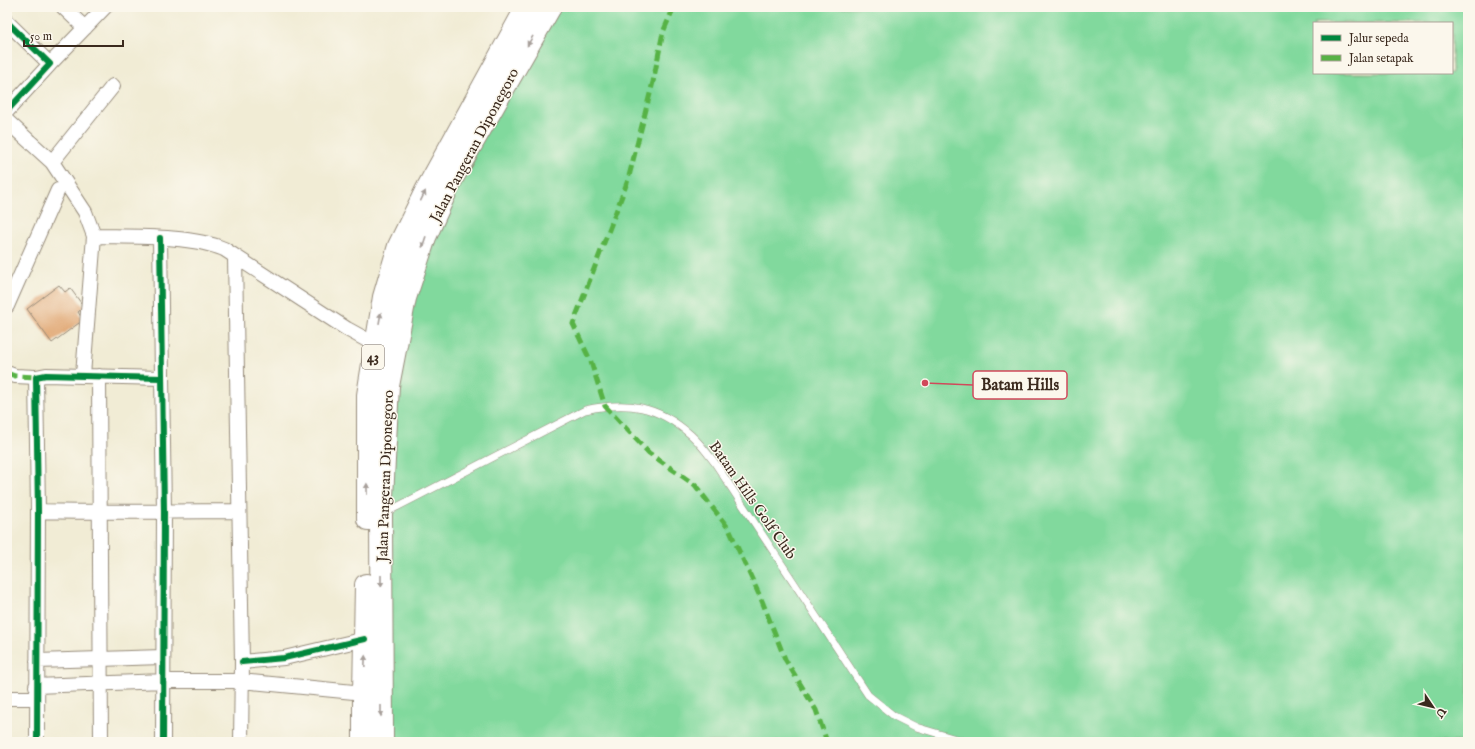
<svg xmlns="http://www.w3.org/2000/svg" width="1475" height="749" font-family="'IM FELL English',serif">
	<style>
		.green { fill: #81d99d; stroke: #5e825e; fill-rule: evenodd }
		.building { fill: #dfa26c }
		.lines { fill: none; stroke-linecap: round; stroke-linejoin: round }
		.service-casing { stroke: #968b7a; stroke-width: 8 }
		.minor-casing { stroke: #968b7a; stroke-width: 16 }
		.trunk-casing { stroke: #968b7a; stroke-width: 24 }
		.service { stroke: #fff; stroke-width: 7 }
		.minor { stroke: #fff; stroke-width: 14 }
		.trunk { stroke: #fff; stroke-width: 22 }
		.quiet { stroke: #57b245; stroke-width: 5; stroke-dasharray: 10 5; stroke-linecap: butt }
		.cycleway-casing { stroke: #fbf7ec; stroke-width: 8 }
		.cycleway { stroke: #00873e; stroke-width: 6 }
		.oneway { fill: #a79f9a }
		.labels { text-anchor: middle; stroke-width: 3; stroke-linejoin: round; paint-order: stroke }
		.shield { fill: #fbf7ec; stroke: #75685c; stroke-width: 1 }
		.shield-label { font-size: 14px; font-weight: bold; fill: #3b2a1e }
		.street-label { font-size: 15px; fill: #3b2a1e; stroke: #fbf7ec }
		.leader { fill: none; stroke: #d1495b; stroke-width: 1.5 }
		.callout-dot { fill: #d1495b; stroke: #fbf7ec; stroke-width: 1.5 }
		.callout { fill: #fbf7ec; stroke: #d1495b; stroke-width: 1.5 }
		.callout-label { font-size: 16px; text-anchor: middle; font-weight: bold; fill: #3b2a1e }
	</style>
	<rect width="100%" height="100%" fill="#fbf7ec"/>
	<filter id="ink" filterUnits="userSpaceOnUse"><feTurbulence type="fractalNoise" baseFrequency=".025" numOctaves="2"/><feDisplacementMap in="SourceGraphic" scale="8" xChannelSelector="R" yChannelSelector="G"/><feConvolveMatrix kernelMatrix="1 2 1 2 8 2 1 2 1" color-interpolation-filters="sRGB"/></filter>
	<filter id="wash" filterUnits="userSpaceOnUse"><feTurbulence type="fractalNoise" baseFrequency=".012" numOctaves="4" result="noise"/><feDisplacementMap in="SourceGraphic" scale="16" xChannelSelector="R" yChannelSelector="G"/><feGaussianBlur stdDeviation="0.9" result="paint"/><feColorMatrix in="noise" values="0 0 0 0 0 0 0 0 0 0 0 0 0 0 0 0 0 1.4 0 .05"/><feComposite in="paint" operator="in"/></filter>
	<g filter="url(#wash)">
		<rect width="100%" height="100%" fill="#f1ecd5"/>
		<path class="green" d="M542,7H1468V742H376L399,294ZM1314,23H1452V73H1314Z"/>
		<g id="blocks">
			<path class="building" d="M59,285L65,292L70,288L84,307L78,312L83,320L52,343L27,309Z"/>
		</g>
	</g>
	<g filter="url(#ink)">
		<use href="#blocks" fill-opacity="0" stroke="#968b7a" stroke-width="1"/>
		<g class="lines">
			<defs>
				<path id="service" d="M385,513L585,410C628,401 657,405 691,435C700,443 708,454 715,463L868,695L894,716L916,727L966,742"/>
				<path id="minor" d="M63,7L85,28
					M7,22L50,64L7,111
					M50,64L105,7
					M7,121L52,162L85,212L94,236L83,375
					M52,162L113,86
					M94,236C131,237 191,235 224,249L347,329L376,345
					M160,238L164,511L163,742
					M235,257L242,662L241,742
					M7,306L58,190
					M7,373L15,376L36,377
					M99,376L101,742
					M38,511C105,513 172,511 239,511
					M37,661L162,657
					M242,662L284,658L365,639
					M36,686L163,681H241L364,693
					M7,698H36
					M37,742L38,511L36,377L46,375L161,378"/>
				<path id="trunk" d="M368,519V395L384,297L399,246L426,191L527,7
					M364,742V693L366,585
					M382,742L381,515L388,386L405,298L425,237L451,180L550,7"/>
			</defs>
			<use href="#service" class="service-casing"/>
			<use href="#minor" class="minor-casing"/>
			<use href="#trunk" class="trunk-casing"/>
			<use href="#service" class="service"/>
			<use href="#minor" class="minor"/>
			<use href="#trunk" class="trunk"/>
			<path class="quiet" d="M674,7L663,32L653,82L628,180L573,324L591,362L605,406L649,453L695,485L729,529L762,601L785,659L816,710L827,742
				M7,373L15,376L36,377"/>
			<defs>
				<path id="cycleway" d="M7,22L50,64L7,111
					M160,238L164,511L163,742
					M242,662L284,658L365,639
					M37,742L38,511L36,377L46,375L161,378"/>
			</defs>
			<use href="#cycleway" class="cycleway-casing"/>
			<use href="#cycleway" class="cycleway"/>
		</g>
		<defs><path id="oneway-solid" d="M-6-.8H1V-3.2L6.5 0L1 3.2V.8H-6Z"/></defs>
		<g class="oneway">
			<use href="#oneway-solid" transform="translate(530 41) rotate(120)"/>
			<use href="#oneway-solid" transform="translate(423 196) rotate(-64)"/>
			<use href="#oneway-solid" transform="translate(424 242) rotate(109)"/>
			<use href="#oneway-solid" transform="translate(380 318) rotate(-80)"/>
			<use href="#oneway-solid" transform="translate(367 489) rotate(-91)"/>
			<use href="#oneway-solid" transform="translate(381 581) rotate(90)"/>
			<use href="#oneway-solid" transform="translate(365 661) rotate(-88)"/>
			<use href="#oneway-solid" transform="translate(381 711) rotate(90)"/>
		</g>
	</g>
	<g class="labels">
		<rect class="shield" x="362" y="345" width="22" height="24" rx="3"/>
		<g class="shield-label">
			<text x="373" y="362">43</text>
		</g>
		<g class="street-label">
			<text transform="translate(474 145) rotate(-62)" y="5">Jalan Pangeran Diponegoro</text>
			<text transform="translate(385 476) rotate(-88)" y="5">Jalan Pangeran Diponegoro</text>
			<text transform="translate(753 500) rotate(55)" y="5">Batam Hills Golf Club</text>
		</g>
	</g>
	<path class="leader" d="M925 383L973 385"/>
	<circle class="callout-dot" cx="925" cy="383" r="4"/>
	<rect class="callout" x="973" y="371" width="94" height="28" rx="4"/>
	<g class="callout-label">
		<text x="1020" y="390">Batam Hills</text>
	</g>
	<rect width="1475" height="749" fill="none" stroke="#fbf7ec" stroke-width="24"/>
	<rect x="1313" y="22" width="140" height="52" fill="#fbf7ec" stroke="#aea59a"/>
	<rect x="1321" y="35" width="20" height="6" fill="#00873e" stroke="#aea59a"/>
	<text x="1349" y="42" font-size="12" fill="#3b2a1e">Jalur sepeda</text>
	<rect x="1321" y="55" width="20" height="6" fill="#57b245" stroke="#aea59a"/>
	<text x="1349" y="62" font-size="12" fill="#3b2a1e">Jalan setapak</text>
	<g transform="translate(1433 707) rotate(125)" stroke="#fbf7ec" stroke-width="3" paint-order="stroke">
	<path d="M0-3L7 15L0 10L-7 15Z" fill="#3b2a1e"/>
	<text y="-6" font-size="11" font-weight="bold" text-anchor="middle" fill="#3b2a1e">U</text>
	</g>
	<path d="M24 40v6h99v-6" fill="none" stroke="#3b2a1e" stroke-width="2"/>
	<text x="30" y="40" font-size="12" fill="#3b2a1e" stroke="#fbf7ec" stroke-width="3" paint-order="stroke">50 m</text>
</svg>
